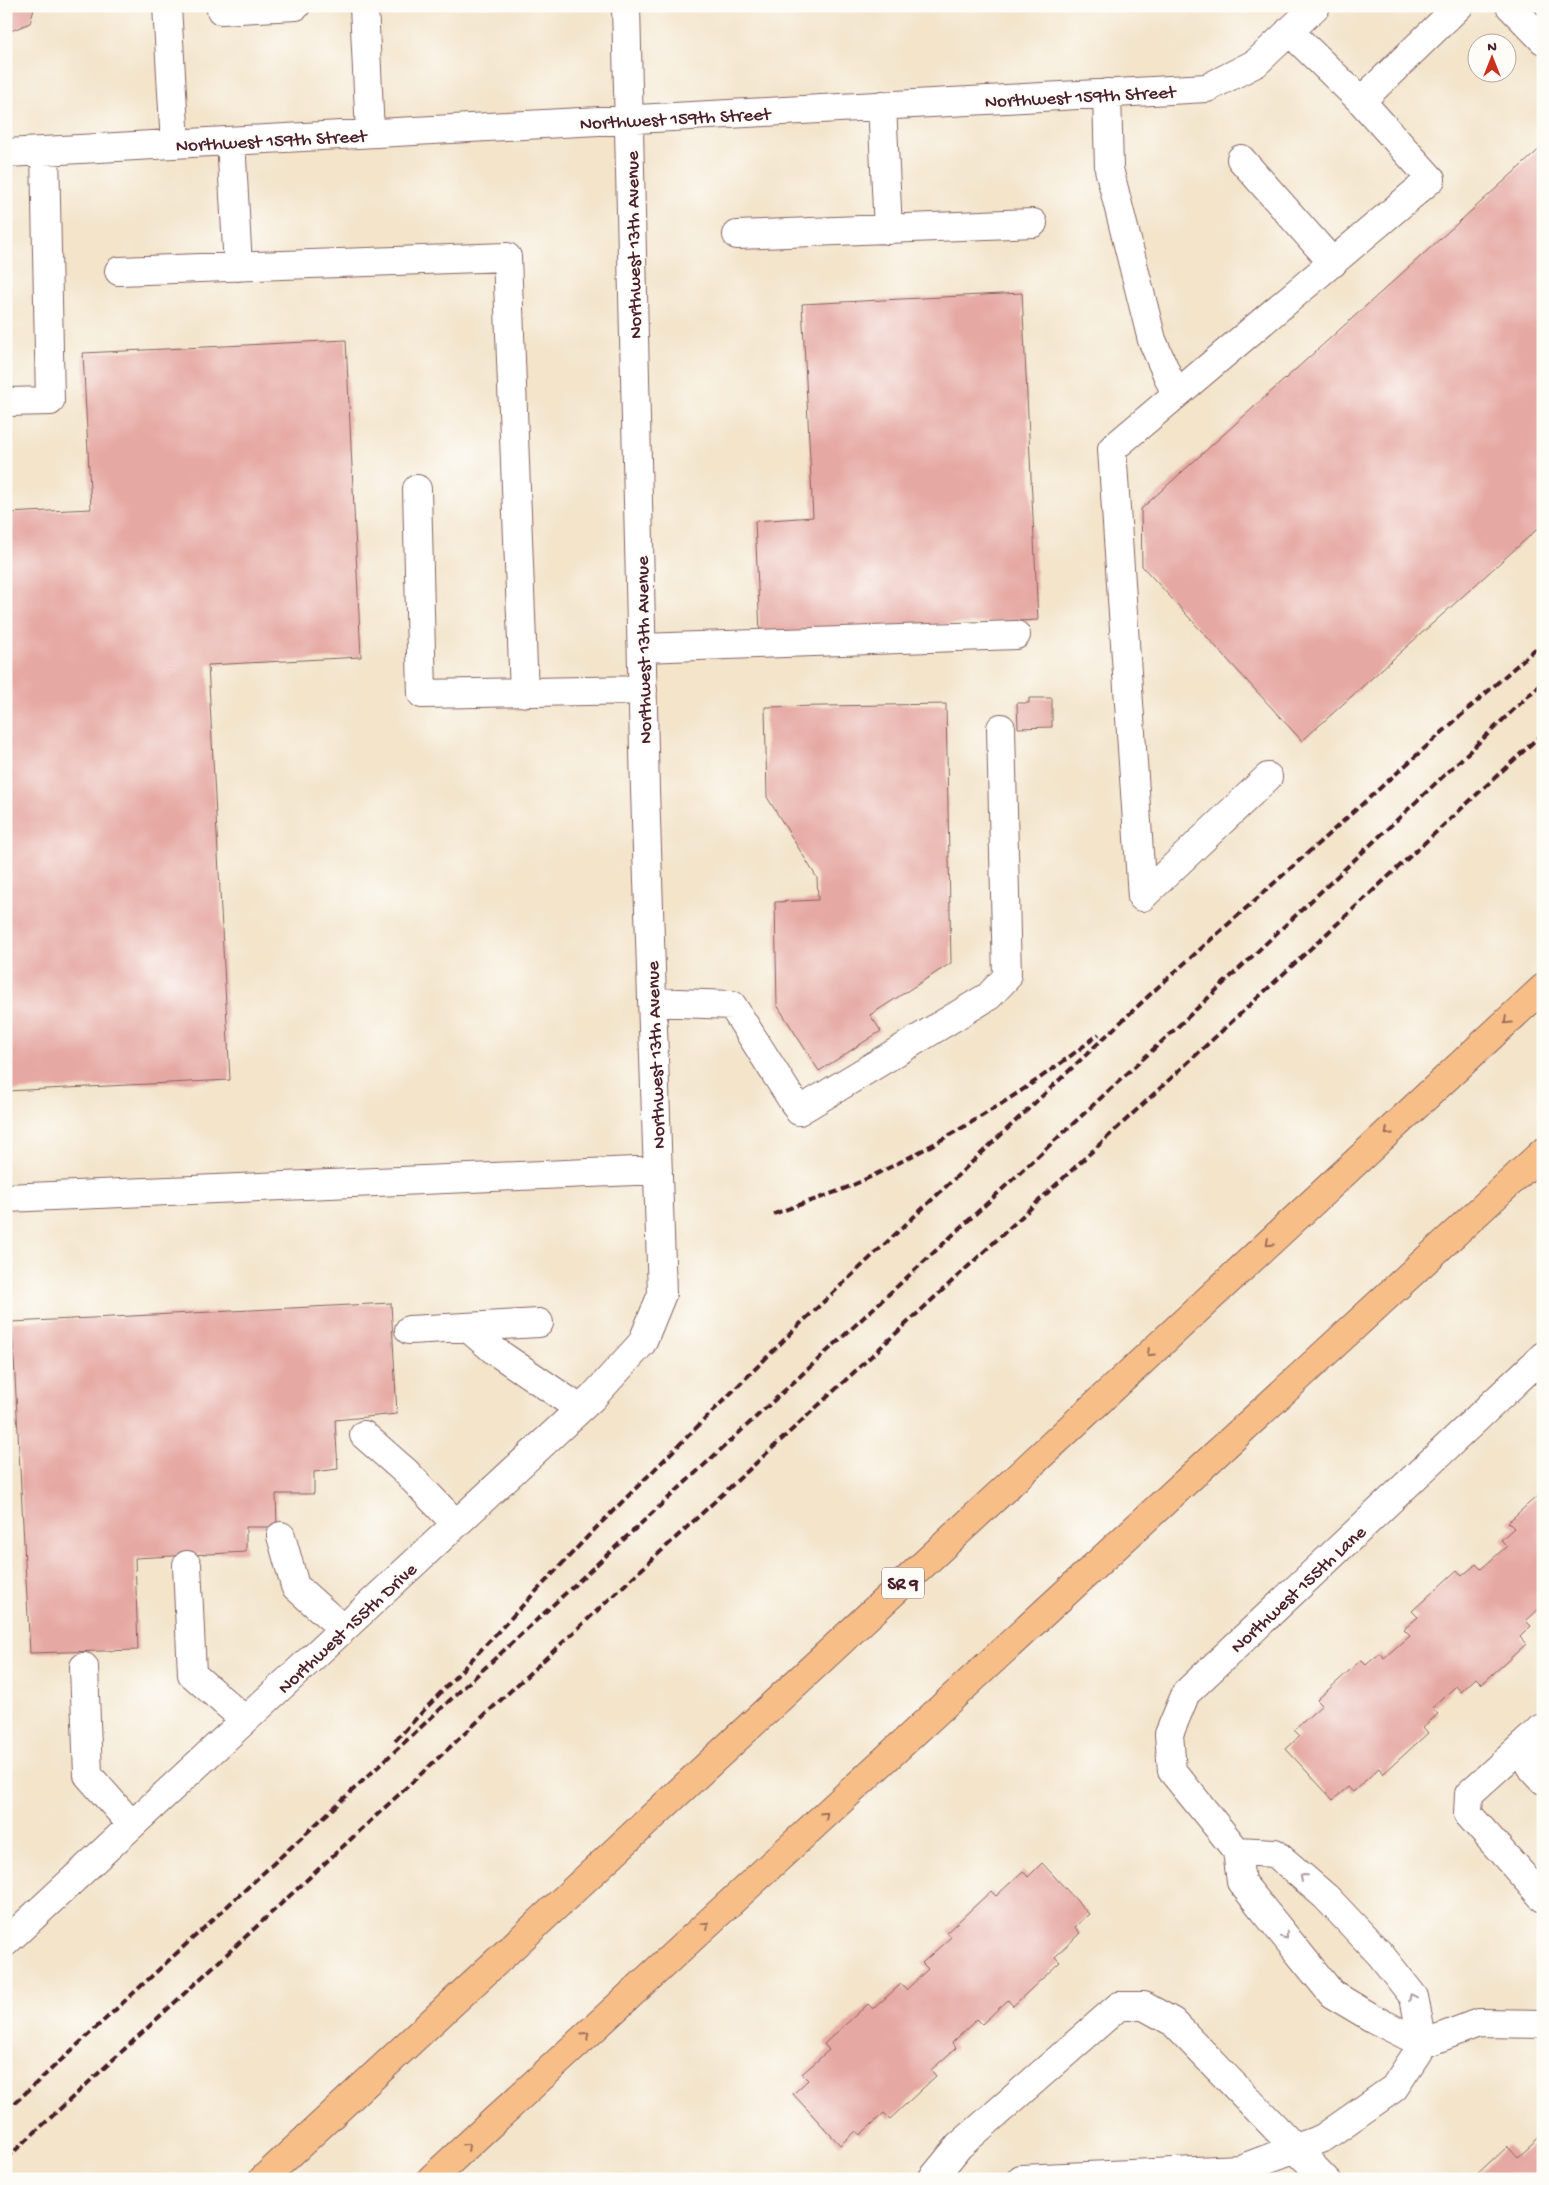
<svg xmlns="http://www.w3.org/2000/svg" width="1549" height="2185" font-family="'Gochi Hand',sans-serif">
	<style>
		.building { fill: #e6a8a3 }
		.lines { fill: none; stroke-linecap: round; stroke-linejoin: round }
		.minor-casing { stroke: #856463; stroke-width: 30 }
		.major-casing { stroke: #856463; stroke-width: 30 }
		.minor { stroke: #fff; stroke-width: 28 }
		.major { stroke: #f7be88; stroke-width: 28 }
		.rail { stroke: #4a1f2b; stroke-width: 4; stroke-dasharray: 8 4; stroke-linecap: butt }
		.oneway { stroke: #a06e5a }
		.oneway2 { stroke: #ae9aa0 }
		.labels { text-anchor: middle; stroke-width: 4; stroke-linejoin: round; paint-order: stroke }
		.shield { fill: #fdfcf7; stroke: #806168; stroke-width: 1 }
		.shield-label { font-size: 18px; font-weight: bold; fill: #4a1f2b }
		.street-label { font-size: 19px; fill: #4a1f2b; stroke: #fdfcf7 }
	</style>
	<rect width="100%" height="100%" fill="#fdfcf7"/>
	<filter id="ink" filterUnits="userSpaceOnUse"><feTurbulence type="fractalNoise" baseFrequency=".02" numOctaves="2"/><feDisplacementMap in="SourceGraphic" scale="10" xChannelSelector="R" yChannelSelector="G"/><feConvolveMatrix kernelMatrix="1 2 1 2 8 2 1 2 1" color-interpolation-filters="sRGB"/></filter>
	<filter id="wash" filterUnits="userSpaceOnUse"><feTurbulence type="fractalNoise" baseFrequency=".0096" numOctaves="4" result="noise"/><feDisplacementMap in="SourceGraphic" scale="20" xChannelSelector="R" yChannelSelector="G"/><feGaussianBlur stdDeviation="1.12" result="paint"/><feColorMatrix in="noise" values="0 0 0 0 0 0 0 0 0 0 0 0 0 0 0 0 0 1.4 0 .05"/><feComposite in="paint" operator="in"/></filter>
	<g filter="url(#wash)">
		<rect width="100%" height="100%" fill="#f3e4ca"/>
		<g id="blocks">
			<path class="building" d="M6,6H35L30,23L6,33Z
				M1543,146V524L1302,741L1142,566L1141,509Z
				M1022,293L1038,620L760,634L755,521L813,517L802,304Z
				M346,340L361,657L208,665L230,1080L6,1091V513L91,509L83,353Z
				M1029,698H1052V727L1018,728L1017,703H1029Z
				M946,704L951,963L870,1015L881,1031L819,1071L777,1005L775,902L818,900L817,878L767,797L765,707Z
				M391,1303L397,1414L335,1420L338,1469L314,1472V1494H276L277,1527H246V1552L135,1558L138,1650L30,1653L12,1322Z
				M1543,1491V1605L1526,1621L1531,1626L1520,1637L1526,1644L1482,1684L1476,1678L1461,1692L1456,1686L1432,1708L1438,1714L1423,1727L1428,1733L1383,1774L1379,1768L1353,1792L1348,1787L1333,1800L1286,1749L1300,1736L1294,1730L1322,1705L1317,1700L1361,1660L1366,1665L1380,1653L1384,1658L1410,1635L1404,1629L1418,1617L1412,1611L1457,1570L1462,1576L1476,1564L1481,1569L1507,1546L1501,1540L1514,1528L1508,1522Z
				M1042,1863L1089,1914L1075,1927L1080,1933L1055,1957L1060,1962L1013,2006L1008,2000L982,2024L977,2019L952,2043L956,2048L931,2070L936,2076L890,2119L884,2113L860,2135L856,2131L840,2145L793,2094L808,2080L802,2074L829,2050L824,2044L868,2004L873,2009L901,1984L906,1990L928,1969L922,1963L951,1937L947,1932L991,1891L996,1896L1023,1871L1028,1877Z
				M1543,2135V2179H1473L1508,2146L1518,2157Z"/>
		</g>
	</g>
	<g filter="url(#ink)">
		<use href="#blocks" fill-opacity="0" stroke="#856463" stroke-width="1"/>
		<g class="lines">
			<defs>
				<path id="minor" d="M167,6L175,144
					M364,6L370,133
					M1510,6L1543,40
					M221,10L296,6
					M1289,31L1361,101L1459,6
					M1107,93L1109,169L1152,340L1176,395
					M882,105L888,230
					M231,141L238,267
					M6,153L1207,88L1256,63L1316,6
					M1241,159L1333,263
					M737,235L1033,223
					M119,271L507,257L524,693
					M6,402L50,401L45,151
					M417,489L422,694L643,690
					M642,648L1016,635
					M1268,777L1142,897L1112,449L1431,179L1361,101
					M652,1002L732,1005L799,1111L989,996L1007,977L1001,728
					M6,1198L658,1170
					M467,1327L495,1351L580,1409
					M409,1330L539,1323
					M364,1435L406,1472L456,1524
					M281,1536L295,1586L343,1629
					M187,1565L192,1674L245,1720
					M84,1667L88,1775L132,1825
					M1540,1729L1533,1736L1530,1766L1543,1780
					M1533,1736L1469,1794L1468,1814L1543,1898
					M1237,1851L1275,1853L1326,1897L1380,1954L1414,1997L1423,2044
					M6,1942L592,1398L642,1343L662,1294L645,791L626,6
					M1423,2044L1374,2019L1332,1994L1241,1882L1237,1851L1172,1771L1169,1734L1186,1693L1543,1356
					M932,2179L959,2146L1119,2006H1144L1173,2022L1325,2179
					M1021,2179L1240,2169L1323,2138L1394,2088L1423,2044L1478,2023L1543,2024"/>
				<path id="major" d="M263,2179L1543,988
					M431,2179L1543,1152"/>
			</defs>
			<use href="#minor" class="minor-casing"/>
			<use href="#major" class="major-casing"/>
			<use href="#minor" class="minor"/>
			<use href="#major" class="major"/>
			<path class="rail" d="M774,1214C800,1204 828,1196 853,1185C940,1145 1023,1094 1099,1034
				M395,1741L593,1531L801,1323L1157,988L1543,642
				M6,2111L1171,1033L1543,682
				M6,2159L1543,733"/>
		</g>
		<defs><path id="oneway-chevron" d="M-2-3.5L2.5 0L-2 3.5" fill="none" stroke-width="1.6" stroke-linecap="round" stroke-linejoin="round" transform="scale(1.25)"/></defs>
		<g class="oneway">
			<use href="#oneway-chevron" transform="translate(1507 1021) rotate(137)"/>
			<use href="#oneway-chevron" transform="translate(1388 1132) rotate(137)"/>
			<use href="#oneway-chevron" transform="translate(1269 1243) rotate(137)"/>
			<use href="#oneway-chevron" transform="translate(1150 1353) rotate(137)"/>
			<use href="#oneway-chevron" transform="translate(825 1815) rotate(-43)"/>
			<use href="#oneway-chevron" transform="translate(706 1925) rotate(-43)"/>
			<use href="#oneway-chevron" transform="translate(586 2035) rotate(-43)"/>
			<use href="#oneway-chevron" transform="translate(467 2146) rotate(-43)"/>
		</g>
		<g class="oneway2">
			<use href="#oneway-chevron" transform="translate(1303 1877) rotate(-139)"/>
			<use href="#oneway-chevron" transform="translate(1285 1936) rotate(51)"/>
			<use href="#oneway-chevron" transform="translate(1412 1997) rotate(-116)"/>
		</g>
	</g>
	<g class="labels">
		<rect class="shield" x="882" y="1567.5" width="42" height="31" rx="4"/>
		<g class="shield-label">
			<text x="903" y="1589">SR 9</text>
		</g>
		<g class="street-label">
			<text transform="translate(1080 95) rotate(-3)" y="7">Northwest 159th Street</text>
			<text transform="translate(675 117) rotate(-3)" y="7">Northwest 159th Street</text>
			<text transform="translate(271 139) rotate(-3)" y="7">Northwest 159th Street</text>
			<text transform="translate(632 245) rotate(-91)" y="7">Northwest 13th Avenue</text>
			<text transform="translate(642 650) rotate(-91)" y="7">Northwest 13th Avenue</text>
			<text transform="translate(654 1055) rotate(-92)" y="7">Northwest 13th Avenue</text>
			<text transform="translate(1297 1588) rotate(-43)" y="7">Northwest 155th Lane</text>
			<text transform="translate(346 1627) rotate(-43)" y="7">Northwest 155th Drive</text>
		</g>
	</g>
	<rect width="1549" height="2185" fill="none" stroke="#fdfcf7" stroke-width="25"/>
	<g transform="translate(1492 58)"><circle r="24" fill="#fdfcf7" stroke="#b5a4a5"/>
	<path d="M0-4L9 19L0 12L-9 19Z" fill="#c8321e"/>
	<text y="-8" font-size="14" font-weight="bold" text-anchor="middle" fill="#4a1f2b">N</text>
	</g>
</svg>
